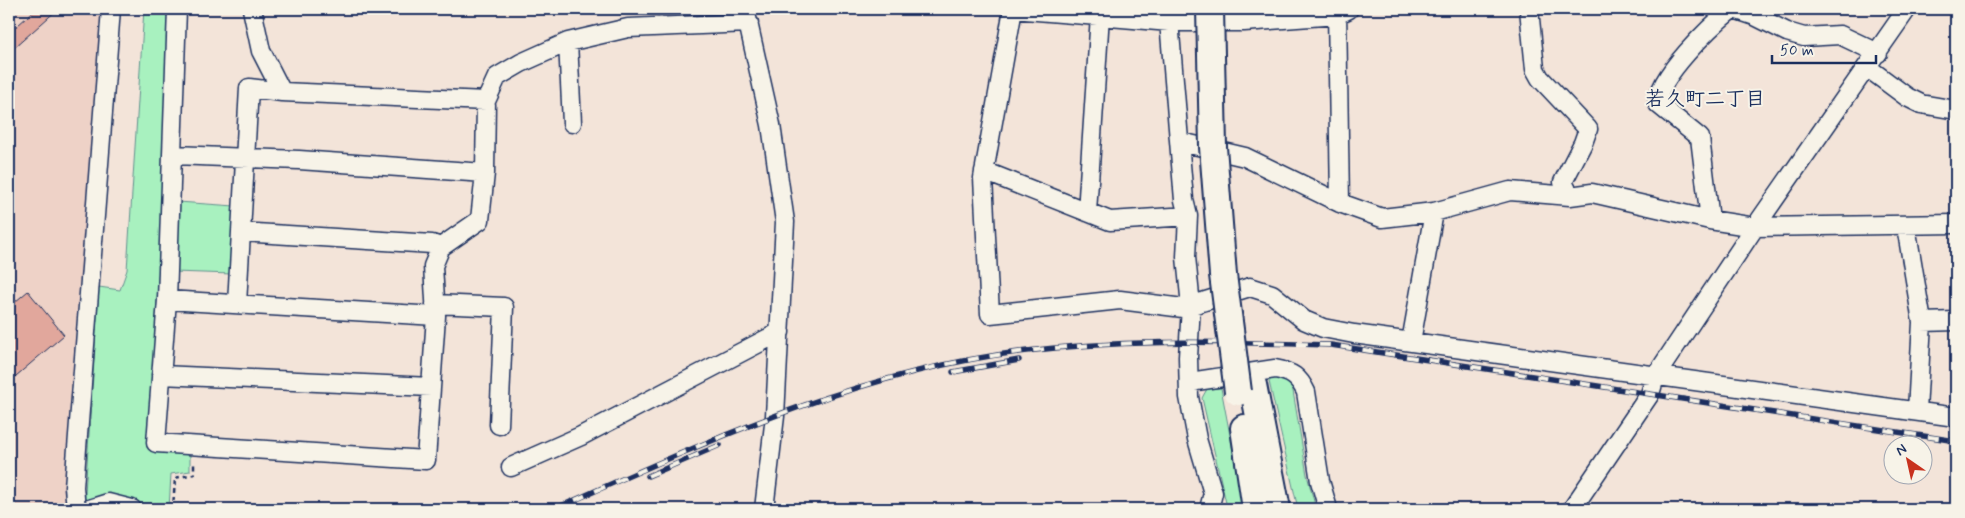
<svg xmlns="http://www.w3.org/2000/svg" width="1965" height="518" font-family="Mynerve,'Klee One',sans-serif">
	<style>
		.built { fill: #eed2c7 }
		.green { fill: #a8f1bf; stroke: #62908e }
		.building { fill: #e1a79c; stroke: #1b2f5e }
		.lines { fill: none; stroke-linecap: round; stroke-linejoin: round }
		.minor-casing { stroke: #1b2f5e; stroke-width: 21 }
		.highway-casing { stroke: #1b2f5e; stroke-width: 30 }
		.path { stroke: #1b2f5e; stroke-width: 2.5; stroke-dasharray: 4 4; stroke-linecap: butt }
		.minor { stroke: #f7f3e8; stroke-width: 18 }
		.highway { stroke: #f7f3e8; stroke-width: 26 }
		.rail-casing { stroke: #1b2f5e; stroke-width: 5.5 }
		.rail { stroke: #f7f3e8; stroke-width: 4; stroke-dasharray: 11; stroke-linecap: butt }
		.highway-bridge-casing { stroke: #1b2f5e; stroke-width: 30; stroke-linecap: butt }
		.highway-bridge { stroke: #f7f3e8; stroke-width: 26 }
		.labels { text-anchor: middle; stroke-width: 4; stroke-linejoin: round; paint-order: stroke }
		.neighbourhood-label { font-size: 20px; font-weight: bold; fill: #1b2f5e; stroke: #f7f3e8 }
	</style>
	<rect width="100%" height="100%" fill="#f3e4d9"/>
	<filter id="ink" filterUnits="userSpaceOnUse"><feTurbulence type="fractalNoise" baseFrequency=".02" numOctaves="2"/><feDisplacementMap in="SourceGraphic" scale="10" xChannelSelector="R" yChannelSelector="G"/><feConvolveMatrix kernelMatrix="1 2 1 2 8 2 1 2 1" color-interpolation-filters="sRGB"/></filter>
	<g filter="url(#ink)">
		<path class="built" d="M9,9H111L76,509H9Z"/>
		<path class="green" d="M144,9H173L149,447L190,450V471L171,474L169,509L84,508L99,287L120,290L127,270Z
			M178,202L235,206L232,274L174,272Z
			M1268,377L1287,379L1292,385L1307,475L1316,509H1298Z
			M1221,388L1244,509H1222L1226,503L1202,398L1207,389Z"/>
		<path class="building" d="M36,9H58L14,48L9,42V33Z
			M28,291L64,335L9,382V307Z"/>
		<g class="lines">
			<defs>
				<path id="minor" d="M177,9L167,300L156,443L426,460L436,316L433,266L441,247L480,220L485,173L486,101L497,77L521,63L568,42L628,28L749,23
					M252,9L261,51L282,92L486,101
					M745,9L771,125L785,222L775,416L764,509
					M1013,9L983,178L990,314L1120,300L1183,308L1250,287L1272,294L1304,320L1323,328L1354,334L1956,417
					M1013,9L1170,22H1244L1337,15L1349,9
					M1168,9L1184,200L1188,216L1186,257L1191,306L1188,357L1189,397L1197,439L1213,493L1209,509
					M1337,9L1340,203
					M1529,9L1535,69L1540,78L1588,129L1583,143L1563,182L1570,196
					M1734,9L1755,16L1787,32L1804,37L1840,35L1878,53
					M568,42L572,123
					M1868,68L1907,97L1921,104L1956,110
					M1181,142L1245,157L1340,203L1382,218L1434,212L1510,191L1570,196L1592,193L1710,220L1755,227L1956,224
					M174,155L299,160L485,173
					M984,171L1110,221L1188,216
					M1087,212L1100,15
					M1710,220L1700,138L1658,104C1656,78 1712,25 1732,9
					M1906,226L1922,322L1917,411
					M241,232L432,244L441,247
					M167,300L436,316
					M237,304L249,88L282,92
					M435,304L504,307L499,425
					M1922,322L1956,321
					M1411,342L1434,212
					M161,375L431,387
					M1190,382L1275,369C1292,372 1299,377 1306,392L1320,481L1328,509
					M511,467L581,436L780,332
					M76,509L74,487L111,9
					M89,509L108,503L132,509
					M1572,509L1650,394L1655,377L1755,227L1907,9"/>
				<path id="highway" d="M1253,385L1277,509
					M1244,428L1256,509"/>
			</defs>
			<use href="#minor" class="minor-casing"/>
			<use href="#highway" class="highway-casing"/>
			<path class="path" d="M173,509L175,478L194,474V461"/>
			<use href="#minor" class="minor"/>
			<use href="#highway" class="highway"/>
			<defs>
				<path id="rail" d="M953,372L1019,360
					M648,476L720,445
					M555,509C707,441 869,367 1036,350C1134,339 1233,342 1331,345L1956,441"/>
			</defs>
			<use href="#rail" class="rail-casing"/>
			<use href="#rail" class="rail"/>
			<defs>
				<path id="highway-bridge" d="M1210,9L1213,147L1223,275L1238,392"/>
			</defs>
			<use href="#highway-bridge" class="highway-bridge-casing"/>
			<use href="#highway-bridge" class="highway-bridge"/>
		</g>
	</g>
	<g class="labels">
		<g class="neighbourhood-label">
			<text x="1705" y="105">若久町二丁目</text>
		</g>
	</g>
	<rect width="1965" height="518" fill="none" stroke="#f7f3e8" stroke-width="30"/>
	<rect x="15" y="15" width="1935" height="488" fill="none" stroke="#1b2f5e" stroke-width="2" filter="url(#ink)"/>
	<g transform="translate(1908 460) rotate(326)"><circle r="24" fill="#f7f3e8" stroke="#9fa5b1"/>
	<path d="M0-4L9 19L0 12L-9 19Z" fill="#c8321e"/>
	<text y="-8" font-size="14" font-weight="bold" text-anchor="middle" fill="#1b2f5e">N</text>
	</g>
	<path d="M1772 55v8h104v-8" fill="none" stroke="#1b2f5e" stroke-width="2.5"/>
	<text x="1780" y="55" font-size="15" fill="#1b2f5e" stroke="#f7f3e8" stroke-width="4" paint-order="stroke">50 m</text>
</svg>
